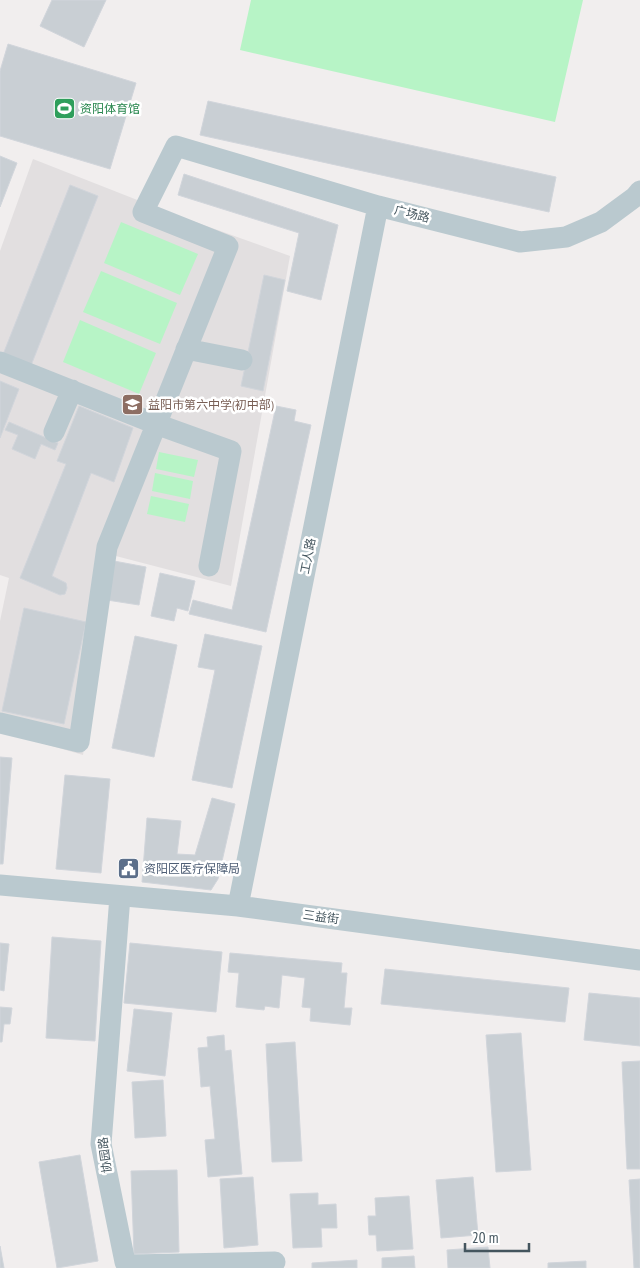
<svg xmlns="http://www.w3.org/2000/svg" width="640" height="1268" font-family="'PT Sans Narrow','Noto Sans SC',sans-serif">
	<style>
		.education { fill: #e2dfe0 }
		.green { fill: #b7f4c6 }
		.building { fill: #c9cfd4; stroke: #d1d5db }
		.lines { fill: none; stroke-linecap: round; stroke-linejoin: round }
		.minor { stroke: #bac9cf; stroke-width: 21 }
		.labels { text-anchor: middle; stroke-width: 5; stroke-linejoin: round; paint-order: stroke }
		.leisure-label { font-size: 12px; fill: #27864d; stroke: #fff; text-anchor: start }
		.street-label { font-size: 12px; fill: #44555e; stroke: #fff }
		.education-label { font-size: 12px; fill: #785e54; stroke: #fff; text-anchor: start }
		.service-label { font-size: 12px; fill: #4e5e75; stroke: #fff; text-anchor: start }
	</style>
	<rect width="100%" height="100%" fill="#f1eeee"/>
	<path class="education" d="M33,159L173,214L290,256L231,586L112,555L83,755L0,731V621L9,578L0,575V251Z"/>
	<path class="green" d="M251,0H583L555,122L240,50Z
		M121,222L198,254L180,295L104,263Z
		M101,271L177,303L160,344L83,312Z
		M80,320L156,353L139,394L63,362Z
		M159,452L198,460L194,477L156,469Z
		M155,473L193,481L190,499L152,491Z
		M151,496L189,504L185,522L147,514Z"/>
	<path class="building" d="M52,0H106L84,47L40,26Z
		M8,44L136,83L110,169L0,136V71Z
		M208,101L556,177L549,212L200,135Z
		M0,156L17,163L0,207Z
		M184,174L338,225L321,300L287,291L299,233L178,195Z
		M70,185L98,196L30,368L2,357Z
		M264,275L285,280L263,391L241,386Z
		M0,381L19,389L0,438Z
		M79,406L133,428L114,482L91,473L52,576L66,583L67,588L65,594L60,595L20,578L66,464L57,461Z
		M276,406L296,410L294,421L311,425L266,632L189,614L193,600L232,610Z
		M9,422L58,443L55,450L41,444L35,459L12,449L18,435L5,430Z
		M114,561L146,567L139,605L107,600Z
		M160,573L195,581L188,611L177,608L174,621L151,616Z
		M24,608L86,622L64,724L2,711Z
		M205,634L262,646L232,788L192,780L215,670L198,667Z
		M135,636L177,645L154,757L112,748Z
		M0,757L12,758L3,864H0Z
		M65,775L110,779L101,873L56,869Z
		M212,798L235,804L218,879L211,890L142,882L147,818L181,821L177,854L195,855Z
		M52,937L101,941L95,1041L46,1038Z
		M0,943L9,944L4,991L0,990Z
		M130,943L222,952L216,1012L124,1003Z
		M230,953L342,963L341,973H347L344,1008H352L350,1025L310,1021L311,1008L302,1007L305,978L282,975L279,1008L265,1006L264,1010L236,1007L239,973L228,972Z
		M385,969L569,988L565,1022L381,1004Z
		M589,993L640,998V1046L584,1040Z
		M0,1007L12,1008L10,1024H4L2,1042H0Z
		M134,1009L172,1013L165,1076L127,1071Z
		M521,1033L531,1170L496,1172L486,1035Z
		M224,1035L225,1051L231,1050L242,1174L208,1177L205,1140L215,1139L210,1086L201,1087L198,1048L208,1047L207,1037Z
		M295,1042L302,1161L272,1162L266,1044Z
		M640,1061V1169H627L622,1062Z
		M163,1080L166,1136L135,1138L132,1082Z
		M80,1155L98,1261L57,1268L39,1162Z
		M177,1170L179,1252L134,1254L131,1171Z
		M253,1177L258,1245L224,1248L220,1179Z
		M473,1177L478,1235L441,1238L436,1180Z
		M640,1179V1268H634L629,1180Z
		M318,1193V1205L336,1204L337,1228H321L322,1247L293,1248L290,1194Z
		M409,1196L413,1249L377,1251L376,1235H369L368,1216H376L375,1198Z
		M0,1246L4,1268H0Z
		M488,1247L490,1268H448L447,1250Z
		M414,1256L415,1268H382V1258Z
		M357,1260V1268H312V1263Z
		M586,1261V1268H548V1263Z"/>
	<g class="lines">
		<path class="minor" d="M186,349L242,360
			M0,362L156,424L231,451L209,566
			M54,432L72,390
			M0,723L79,742L107,547L228,246L143,212L176,146L378,206L520,242L566,237L601,222L635,197L640,191
			M0,885L238,906L640,960
			M120,896L101,1144L125,1262L131,1265L275,1262
			M238,906L378,206"/>
	</g>
	<defs>
		<symbol id="stadium-square" viewBox="-11 -11 22 22"><rect x="-9" y="-9" width="18" height="18" rx="4" fill="#2e9e5b" stroke="#fff"/><path d="M0-5a6.5 5 0 1 0 0 10a6.5 5 0 1 0 0-10ZM-3.5-1.8h7v3.6h-7Z" fill="#fff"/></symbol>
		<symbol id="school-square" viewBox="-11 -11 22 22"><rect x="-9" y="-9" width="18" height="18" rx="4" fill="#8d6e63" stroke="#fff"/><path d="M0-5L7-2L0 1L-7-2ZM-4 1L0 2.5L4 1V4Q0 6-4 4Z" fill="#fff"/></symbol>
		<symbol id="civic-square" viewBox="-11 -11 22 22"><rect x="-9" y="-9" width="18" height="18" rx="4" fill="#5c6f8a" stroke="#fff"/><path d="M-.6-6.5H3V-4.5H.6V-3L4-1V1h2V6H-6V1h2V-1L-.6-3ZM-1.2 2.5V6h2.4V2.5Z" fill="#fff"/></symbol>
	</defs>
	<g fill-rule="evenodd">
		<use href="#stadium-square" x="52" y="96" width="25" height="25"/>
		<use href="#school-square" x="120" y="392" width="25" height="25"/>
		<use href="#civic-square" x="116" y="856" width="25" height="25"/>
	</g>
	<g class="labels">
		<g class="leisure-label">
			<text x="80" y="113">资阳体育馆</text>
		</g>
		<g class="street-label">
			<text transform="translate(412 214) rotate(14)" y="4">广场路</text>
			<text transform="translate(308 556) rotate(-79)" y="4">工人路</text>
			<text transform="translate(321 917) rotate(8)" y="4">三益街</text>
			<text transform="translate(105 1155) rotate(-97)" y="4">协园路</text>
		</g>
		<g class="education-label">
			<text x="148" y="409">益阳市第六中学(初中部)</text>
		</g>
		<g class="service-label">
			<text x="144" y="873">资阳区医疗保障局</text>
		</g>
	</g>
	<path d="M465 1243v8h64v-8" fill="none" stroke="#44555e" stroke-width="2.5"/>
	<text x="472" y="1243" font-size="15" fill="#44555e" stroke="#ffffff" stroke-width="4" paint-order="stroke">20 m</text>
</svg>
